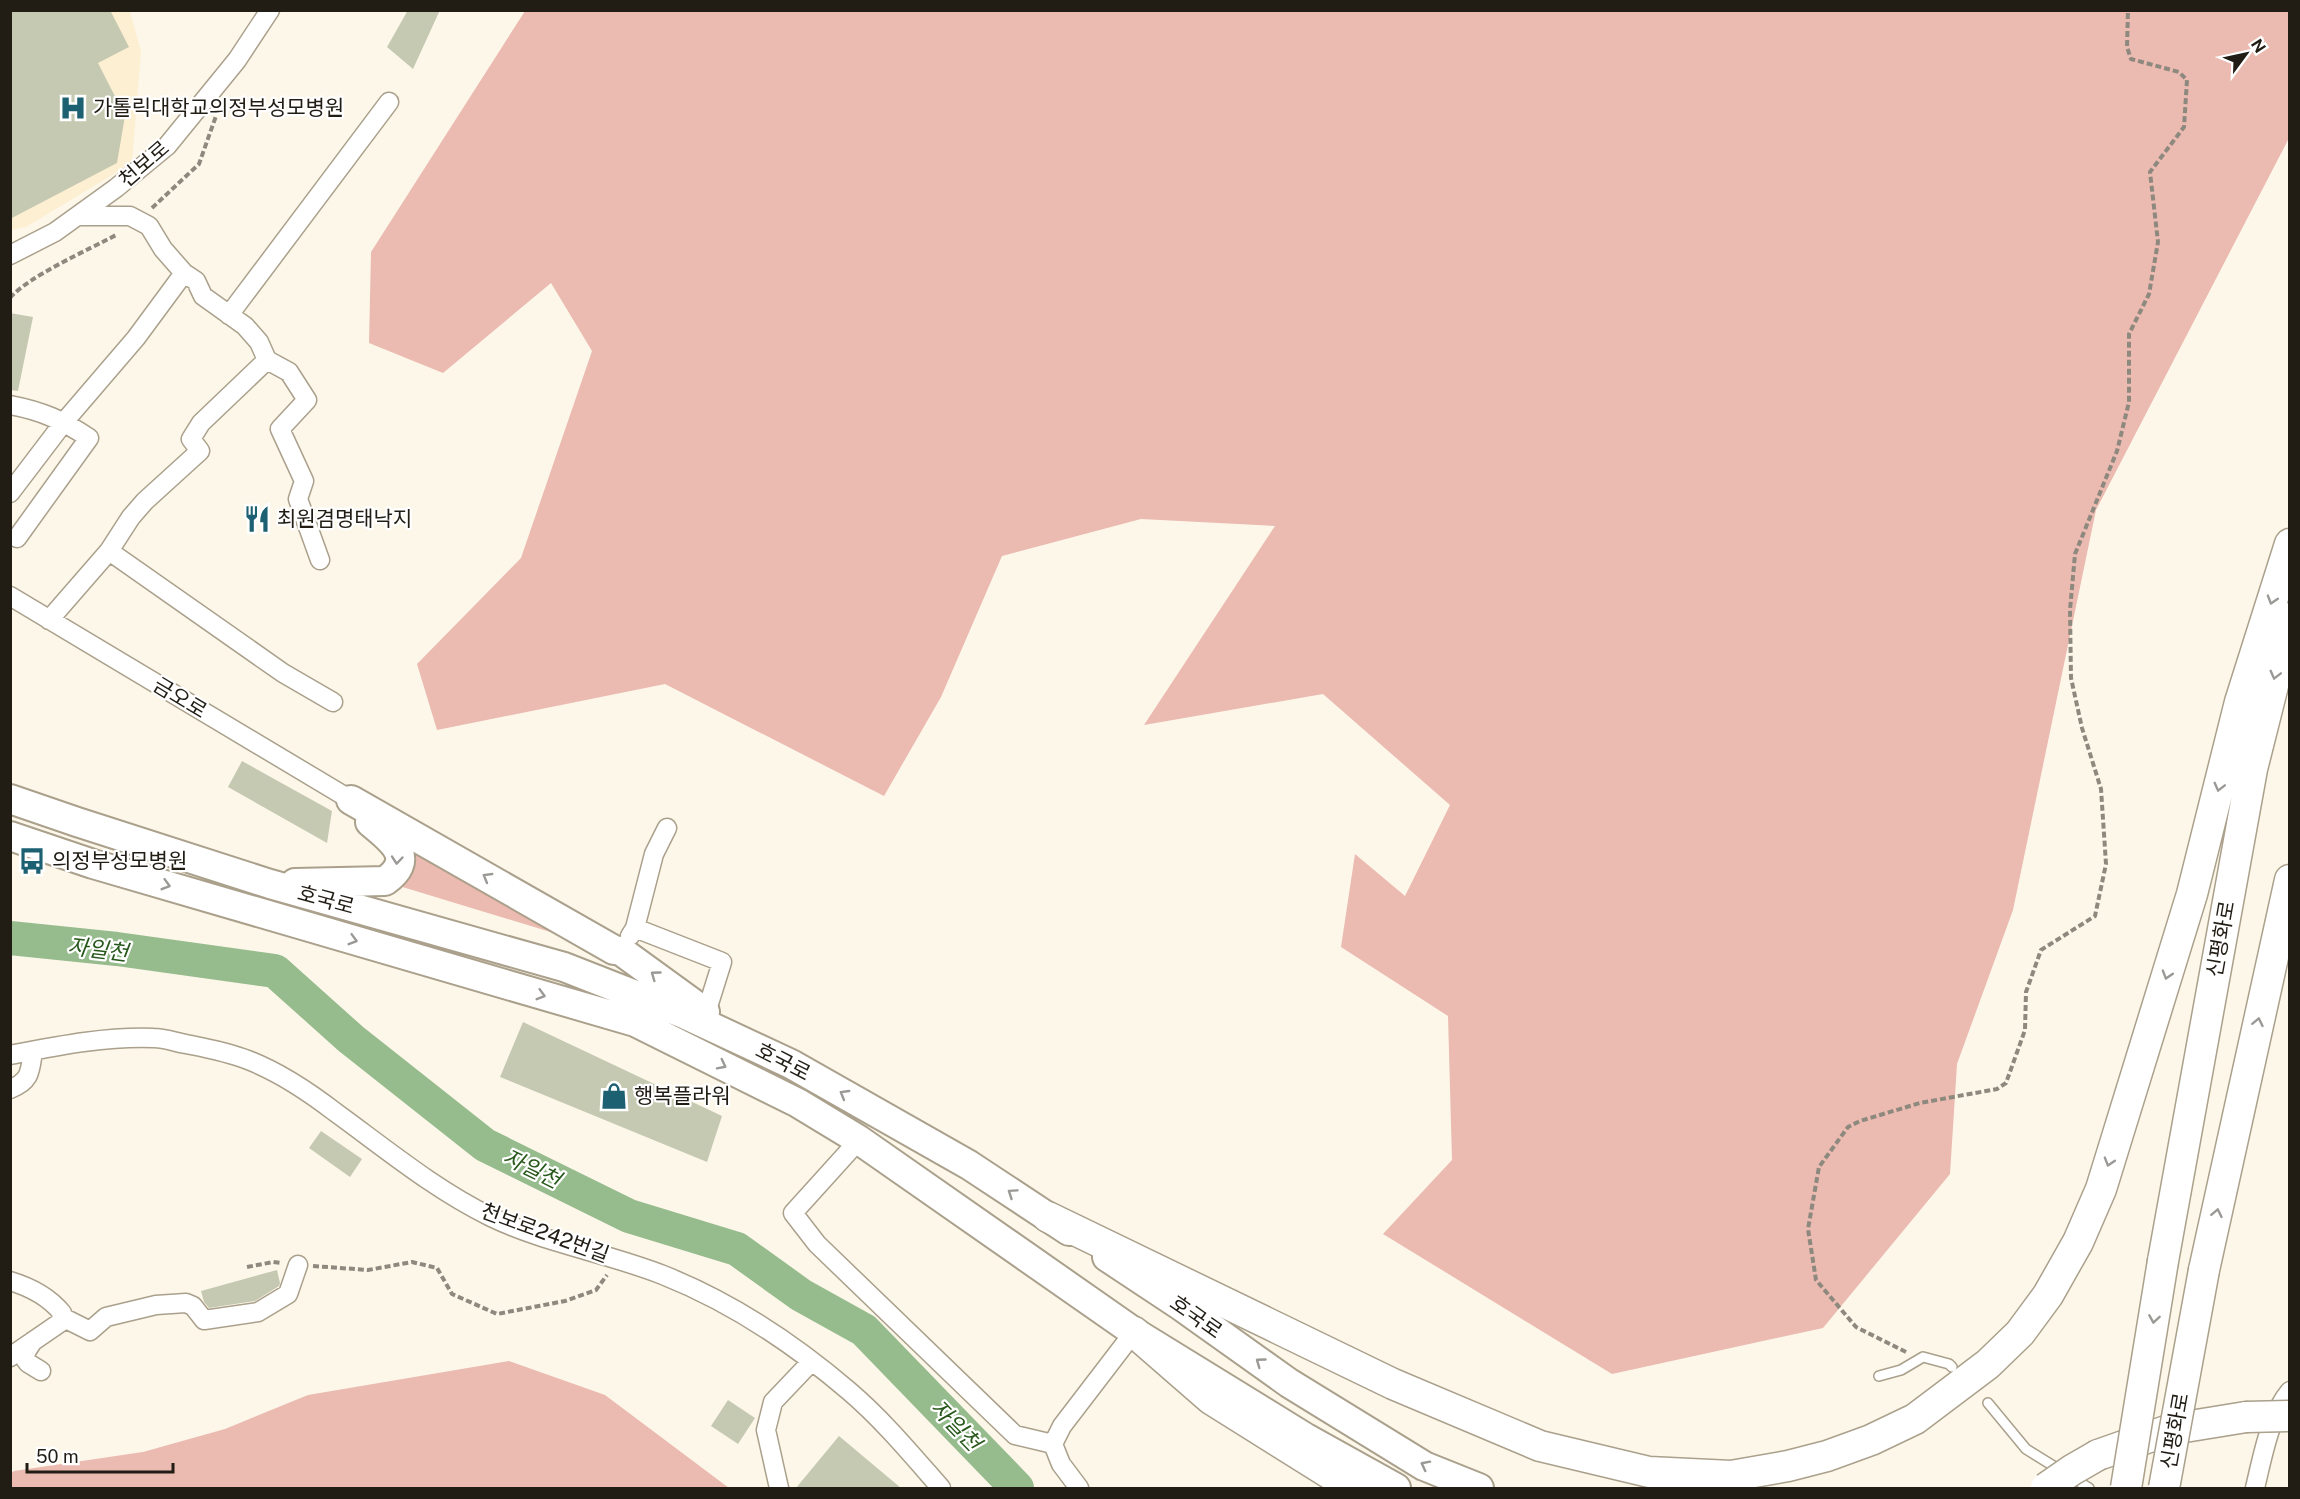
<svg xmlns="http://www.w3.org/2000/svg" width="2300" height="1499" font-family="'Public Sans','Noto Sans KR',sans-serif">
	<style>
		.built { fill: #fdefd1 }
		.green { fill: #ebbab0 }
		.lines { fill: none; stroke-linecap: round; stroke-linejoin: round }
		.river { stroke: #96bb8d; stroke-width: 34 }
		.building { fill: #c6c9b2 }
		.service-casing { stroke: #aaa08b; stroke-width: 12 }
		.minor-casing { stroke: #aaa08b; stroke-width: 21 }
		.primary-casing { stroke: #aaa08b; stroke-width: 32 }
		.trunk-casing { stroke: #aaa08b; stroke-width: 33 }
		.path { stroke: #8e897f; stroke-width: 4; stroke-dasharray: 6 3; stroke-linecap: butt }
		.service { stroke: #fff; stroke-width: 9 }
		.minor { stroke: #fff; stroke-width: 18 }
		.primary { stroke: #fff; stroke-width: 28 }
		.trunk { stroke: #fff; stroke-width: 30 }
		.trunk-bridge-casing { stroke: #aaa08b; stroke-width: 33; stroke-linecap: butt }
		.trunk-bridge { stroke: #fff; stroke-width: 30 }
		.oneway { stroke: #9b9996 }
		.labels { text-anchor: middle; stroke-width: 4.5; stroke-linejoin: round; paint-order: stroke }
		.poi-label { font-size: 21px; fill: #211d15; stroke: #fff; text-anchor: start }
		.street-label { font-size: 21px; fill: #211d15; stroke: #fff }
		.water-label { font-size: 22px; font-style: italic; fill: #28581b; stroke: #fff }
	</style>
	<rect width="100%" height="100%" fill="#fdf7ea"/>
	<path class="built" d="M10,11H130L141,52L132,163L26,227L11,230Z"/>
	<path class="green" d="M525,11H2289V138L2096,510L2013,910L1957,1064L1950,1174L1823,1328L1612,1374L1383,1234L1452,1160L1448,1016L1341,947L1355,854L1405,896L1450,805L1323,694L1144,725L1275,526L1141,519L1002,556L941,697L884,796L665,684L437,730L417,664L521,558L592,351L551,283L443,373L369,343L371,252Z
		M407,843L567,937L396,885Z
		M509,1361L605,1395L729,1488H11V1473L14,1471L143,1452L225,1429L308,1395Z"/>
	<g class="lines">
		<path class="river" d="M10,938L117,949L275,971L351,1039L485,1145L629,1216L737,1249L801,1295L864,1330L1017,1488"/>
	</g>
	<path class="building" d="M10,10H110L129,47L98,63L125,116L117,163L10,219Z
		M408,10H440L413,69L387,47Z
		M10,313L33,317L18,391L10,390Z
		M242,761L332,811L327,843L228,787Z
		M523,1022L722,1116L707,1162L500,1077Z
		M321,1131L362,1159L350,1177L309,1148Z
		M277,1270L280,1283L279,1286L255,1301L209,1308L204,1302L201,1291Z
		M728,1400L755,1418L738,1444L711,1426Z
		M839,1436L901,1488H796Z"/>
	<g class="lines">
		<defs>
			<path id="service" d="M1879,1376L1901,1370L1923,1357L1949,1364L1952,1367
				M1988,1403L2026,1449L2089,1488"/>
			<path id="minor" d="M10,255L55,232L116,188L167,146L237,60L270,10
				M229,315L389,102
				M267,360L289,372L307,400L280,429L304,481L298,499L320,560
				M10,405C42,411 62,420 89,438L17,538
				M10,493L64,422L136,338L184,273
				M109,551L283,673L333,702
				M10,596L351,800
				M49,620L109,551L131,517L145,501L200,451L191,439L201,423L267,360L259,342L245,326L203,296L196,281L184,273L163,249L149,226L130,216H78
				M635,928L722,962L706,1013
				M630,936L635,928L654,854L667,828
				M10,1055C57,1046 106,1036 154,1038C164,1038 175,1042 186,1044C206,1048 228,1052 248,1060C279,1072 309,1092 335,1112C386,1149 434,1189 491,1217C545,1243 607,1253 663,1275C731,1302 794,1344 849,1391C883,1420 912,1455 941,1488
				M10,1089C31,1081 30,1071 33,1051
				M859,1140L793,1213L817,1244L1015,1435L1053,1444
				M10,1281C30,1287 49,1297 62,1313L61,1322L10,1357
				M62,1317L90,1331L106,1317L156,1305L186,1303L193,1306L204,1320L258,1312L288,1294L298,1265
				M33,1341L26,1352L25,1359L28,1363L41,1371
				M779,1488L766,1430L773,1402L812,1361
				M1079,1488L1061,1464L1053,1444L1062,1426L1134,1332
				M2255,1488C2262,1459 2270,1414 2290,1391"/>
			<path id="primary" d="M10,799L77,822L270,884L564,967L684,1014L791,1064L969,1165L1069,1231
				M351,800L614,950L621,951L705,1012
				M10,836L93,864L635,1022L798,1103L859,1140L1134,1332L1306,1438L1396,1488
				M295,883L385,881C419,857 388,838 370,822
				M1107,1257L1181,1306L1289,1383L1424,1466L1479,1488"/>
			<path id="trunk" d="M1048,1217L1393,1384L1540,1446L1649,1472L1731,1476L1788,1466L1827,1456L1871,1440L1915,1419L1988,1364L2020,1333L2048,1295L2078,1242L2101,1189L2192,894L2240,702L2290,544
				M2163,1261L2252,769L2290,618
				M2204,1270L2290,880
				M1134,1332L1211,1399L1353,1488
				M2098,1455L2172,1429L2246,1417"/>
		</defs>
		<use href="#service" class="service-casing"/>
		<use href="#minor" class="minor-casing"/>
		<use href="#primary" class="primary-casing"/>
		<use href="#trunk" class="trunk-casing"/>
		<path class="path" d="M152,208L199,164L216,116
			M10,298C27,277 90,249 116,235
			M313,1266L368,1270L412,1262L437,1268L452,1294L497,1314L565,1301L596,1290L607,1275
			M247,1267L273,1262L282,1263
			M1906,1352L1856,1327L1816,1280L1808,1229L1819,1167L1848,1127L1860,1121L1920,1103L1997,1089L2006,1083L2025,1030L2026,992L2041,950L2095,916L2106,864L2101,789L2082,728L2071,678L2070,610L2075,554L2117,451L2129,402V334L2149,294L2158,242L2150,172L2184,127L2187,80L2179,72L2131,59L2127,47L2128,10"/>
		<use href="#service" class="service"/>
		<use href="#minor" class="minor"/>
		<use href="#primary" class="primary"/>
		<use href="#trunk" class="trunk"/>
		<defs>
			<path id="trunk-bridge" d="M2246,1417L2290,1416
				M2046,1488L2072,1470L2098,1455
				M2126,1488L2163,1261
				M2164,1488L2204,1270"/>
		</defs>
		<use href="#trunk-bridge" class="trunk-bridge-casing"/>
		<use href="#trunk-bridge" class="trunk-bridge"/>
	</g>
	<defs><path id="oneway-chevron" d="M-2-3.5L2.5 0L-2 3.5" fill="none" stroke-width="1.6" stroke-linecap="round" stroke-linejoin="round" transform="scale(1.5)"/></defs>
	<g class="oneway">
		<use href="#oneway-chevron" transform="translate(2272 600) rotate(107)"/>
		<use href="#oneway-chevron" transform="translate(2275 675) rotate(104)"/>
		<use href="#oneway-chevron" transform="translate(2219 787) rotate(104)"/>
		<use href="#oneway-chevron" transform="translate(397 860) rotate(95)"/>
		<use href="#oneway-chevron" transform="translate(487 877) rotate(-150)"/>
		<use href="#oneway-chevron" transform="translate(166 885) rotate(16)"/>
		<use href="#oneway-chevron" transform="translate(353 940) rotate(16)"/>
		<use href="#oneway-chevron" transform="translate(655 975) rotate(-144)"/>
		<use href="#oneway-chevron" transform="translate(2167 975) rotate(107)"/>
		<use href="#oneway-chevron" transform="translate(541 995) rotate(16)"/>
		<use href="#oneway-chevron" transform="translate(2258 1022) rotate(-78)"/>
		<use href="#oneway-chevron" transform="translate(722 1065) rotate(27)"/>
		<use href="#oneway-chevron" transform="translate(844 1094) rotate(-150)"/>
		<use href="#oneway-chevron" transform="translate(2109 1162) rotate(107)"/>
		<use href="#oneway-chevron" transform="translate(1012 1193) rotate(-146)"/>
		<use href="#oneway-chevron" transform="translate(2217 1213) rotate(-78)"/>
		<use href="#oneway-chevron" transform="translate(2154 1319) rotate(99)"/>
		<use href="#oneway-chevron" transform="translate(1260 1362) rotate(-144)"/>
		<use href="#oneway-chevron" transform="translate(1425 1465) rotate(-153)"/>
	</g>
	<defs>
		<symbol id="hospital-bare" viewBox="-9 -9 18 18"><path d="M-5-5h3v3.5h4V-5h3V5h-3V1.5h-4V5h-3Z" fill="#1c6072" stroke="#fff" stroke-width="2.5" paint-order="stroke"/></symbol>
		<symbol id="restaurant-bare" viewBox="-9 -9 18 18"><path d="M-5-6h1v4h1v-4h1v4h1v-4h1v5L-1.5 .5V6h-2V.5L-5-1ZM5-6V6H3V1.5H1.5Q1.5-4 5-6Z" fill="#1c6072" stroke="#fff" stroke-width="2.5" paint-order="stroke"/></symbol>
		<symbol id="bus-bare" viewBox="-9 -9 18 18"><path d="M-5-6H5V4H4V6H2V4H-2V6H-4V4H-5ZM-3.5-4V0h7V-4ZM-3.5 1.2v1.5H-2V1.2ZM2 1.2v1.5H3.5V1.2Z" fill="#1c6072" stroke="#fff" stroke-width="2.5" paint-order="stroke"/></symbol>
		<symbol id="shop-bare" viewBox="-9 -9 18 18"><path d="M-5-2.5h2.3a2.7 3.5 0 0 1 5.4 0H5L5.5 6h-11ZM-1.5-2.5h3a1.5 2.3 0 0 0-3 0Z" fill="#1c6072" stroke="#fff" stroke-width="2.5" paint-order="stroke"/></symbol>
	</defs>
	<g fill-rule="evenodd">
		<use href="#hospital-bare" x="54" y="89" width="38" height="38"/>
		<use href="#restaurant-bare" x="238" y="500" width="38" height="38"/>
		<use href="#bus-bare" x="13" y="842" width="38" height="38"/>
		<use href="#shop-bare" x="595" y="1077" width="38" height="38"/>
	</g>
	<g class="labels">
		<g class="poi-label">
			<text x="93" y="115">가톨릭대학교의정부성모병원</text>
			<text x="277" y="526">최원겸명태낙지</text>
			<text x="52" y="868">의정부성모병원</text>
			<text x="634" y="1103">행복플라워</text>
		</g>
		<g class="street-label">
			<text transform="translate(144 164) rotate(-41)" y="7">천보로</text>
			<text transform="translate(180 698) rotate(31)" y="7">금오로</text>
			<text transform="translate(326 900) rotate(15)" y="7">호국로</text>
			<text transform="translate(2221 939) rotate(-80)" y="7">신평화로</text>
			<text transform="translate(783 1062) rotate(27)" y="7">호국로</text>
			<text transform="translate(545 1233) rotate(20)" y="7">천보로242번길</text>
			<text transform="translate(1196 1317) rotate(35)" y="7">호국로</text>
			<text transform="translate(2175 1431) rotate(-80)" y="7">신평화로</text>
		</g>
		<g class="water-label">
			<text transform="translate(98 949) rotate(7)" y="8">자일천</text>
			<text transform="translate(532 1168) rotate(26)" y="8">자일천</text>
			<text transform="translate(956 1425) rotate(46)" y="8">자일천</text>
		</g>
	</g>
	<rect width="2300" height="1499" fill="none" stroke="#211d15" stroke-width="24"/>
	<g transform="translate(2246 54) rotate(57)" stroke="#ffffff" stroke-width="4.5" paint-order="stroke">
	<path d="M0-4.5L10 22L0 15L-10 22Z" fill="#211d15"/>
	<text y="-9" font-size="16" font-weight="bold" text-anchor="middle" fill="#211d15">N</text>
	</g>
	<path d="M27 1463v9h146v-9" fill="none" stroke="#211d15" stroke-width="3"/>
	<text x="36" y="1463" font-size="18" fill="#211d15" stroke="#ffffff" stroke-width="4.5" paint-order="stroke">50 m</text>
</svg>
